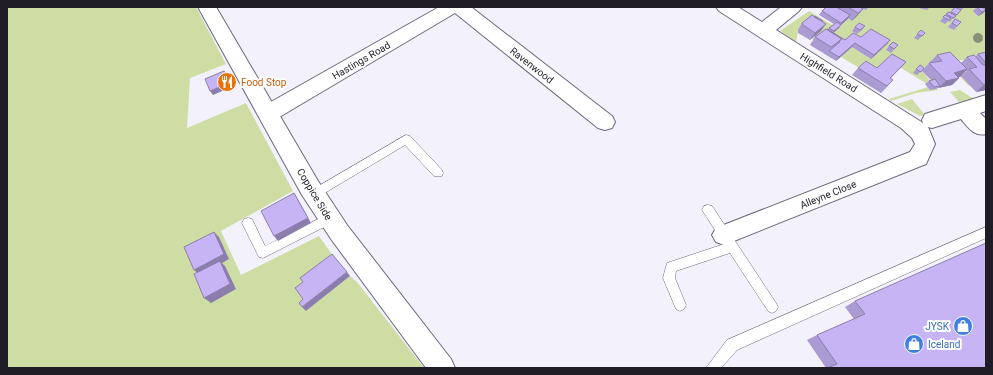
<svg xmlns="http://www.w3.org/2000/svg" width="993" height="375" font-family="Roboto,sans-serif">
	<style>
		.green { fill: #cddda4 }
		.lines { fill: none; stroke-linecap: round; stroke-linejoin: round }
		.service-casing { stroke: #6e687f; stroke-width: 1 }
		.minor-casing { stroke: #6e687f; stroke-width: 2 }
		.tertiary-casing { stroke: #6e687f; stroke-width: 2 }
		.service { fill: #fff; fill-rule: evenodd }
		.minor { fill: #fff; fill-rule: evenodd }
		.tertiary { fill: #fff; fill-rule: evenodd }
		.tree { fill: #8b9079 }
		.wall { fill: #aa9bd3 }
		.shaded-wall { fill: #8b7eac }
		.building { fill: #c6b4f5; stroke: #8b7eac }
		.labels { text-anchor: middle; stroke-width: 4; stroke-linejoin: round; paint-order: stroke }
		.street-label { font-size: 10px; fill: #1f1c26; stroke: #fff }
		.food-label { font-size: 10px; fill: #c56008; stroke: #fff; text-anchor: start }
		.shop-label { font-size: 10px; fill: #366cbe; stroke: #fff; text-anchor: end }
	</style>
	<rect width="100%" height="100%" fill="#f3f1fb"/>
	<path class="green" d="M7,7H196L226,64L190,78L187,128L246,103L293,191L221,231L241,275L319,236L335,259L307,304L306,311L350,276L357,282L424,368H7Z
		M860,7L866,10L869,7H986V55L958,61L970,74L962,76L970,85L969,86L943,59L931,62L935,68L922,71L938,90L916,93L891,101L889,99L928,87L927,84L901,68L871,75L841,57L852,47L871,59L858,41L842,44L814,41L812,39L821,31L798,30L796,42L780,31L809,11L834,26L831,35L848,19L840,14L852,20Z
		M960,90L974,99L959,102L950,92Z
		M912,99L925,115L920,116L897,104Z"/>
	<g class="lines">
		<defs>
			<path id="service" d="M406,135L410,136L442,170L443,173L442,176H434L405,145L318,197L314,199L310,197L308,194L310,191Z
				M708,205L712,206L776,303L778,307L776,311L772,313L768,311L730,253L676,271L675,278L686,305L684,309L680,311L676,309L663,278L667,263L724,244L702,210L704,206Z
				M330,213L334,214L336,218L334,222L263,258L259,257L242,223L244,219L248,218L252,219L265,246Z
				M986,227V238L737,350L721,368H706L727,340Z"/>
			<path id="minor" d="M439,7H471L612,116L615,122L612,128L605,130L598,128L455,13L276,119L269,121L262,119L259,113L262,107Z
				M716,7H738L762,22L781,7H802L799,11L776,30L923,123L922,120L925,114L986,95V111L980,113L986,119V134C974,137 968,127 961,119L932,128L928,127L935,144L926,164L724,245L716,242L712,235L716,228L910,152L915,144L912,138L901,128L719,11Z"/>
			<path id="tertiary" d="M198,7H216L318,181L347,225L451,359L455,368H426L331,239L302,195Z"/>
		</defs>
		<use href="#service" class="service-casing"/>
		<use href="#minor" class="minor-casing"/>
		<use href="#tertiary" class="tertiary-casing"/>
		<use href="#service" class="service"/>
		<use href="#minor" class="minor"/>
		<use href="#tertiary" class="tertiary"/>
	</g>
	<circle class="tree" cx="978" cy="38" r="5"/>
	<path class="wall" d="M826,7H869L866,10L863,9L857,16L852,21L848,18L841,24L839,28L833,33L845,40L861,37L890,40L887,44L871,59L852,47L836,61L810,45L815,37L828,29L834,24L819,15L822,11Z
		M920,7H930L927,10L919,8Z
		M955,7L961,10L953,19H952L950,22L948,21L945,24L940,21L949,12L950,13Z
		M957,7H964L962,10Z
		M977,7L986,10L982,14L978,16L973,11Z
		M955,19L961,22L954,30L948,27Z
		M822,22L821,31L810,40L798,33V30L802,23Z
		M865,26L862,30L857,34L852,31L855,27Z
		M921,30L925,33L918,40L914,38Z
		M898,45L891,53L886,50L889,46Z
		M986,52V90L976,92L961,76L967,71H966L960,77H958L959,78L952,85L938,88L936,89L930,90L925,84L929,81L931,80L922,71L929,63H931L930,62L937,55L961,63L967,57H975L978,54Z
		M906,62L891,78L887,87L881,93L852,75L858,68H877Z
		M920,65L924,68L917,75L913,73Z
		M855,301L986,368H826L807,340L817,335L854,319L845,307Z"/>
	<path class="shaded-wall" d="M863,9L857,16L852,21L858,13Z
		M986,10L982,14L978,16L982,12Z
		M850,15L848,19L839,27L841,23Z
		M826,24L821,31L810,40L815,33Z
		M841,25L839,28L831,35L834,31Z
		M890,40L887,44L871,59L874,55Z
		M855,43L852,47L836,61L839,57Z
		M967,69L960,77L947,80L954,73Z
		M224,71L232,87L213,95L210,91Z
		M959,78L952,85L938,88L946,81Z
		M986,84V90L976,92L984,85Z
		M294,193L311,223L278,241L274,236Z
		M214,232L219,237L229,259L222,263L225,266L236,289L211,303L204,298L200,275L194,270Z
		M347,272L350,276L306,311L302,307Z"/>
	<path class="building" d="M826,7H836L850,15L841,23L822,11Z
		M848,7H860L863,9L858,13Z
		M955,7L961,10L957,15L951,12Z
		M977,7H982L986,10L982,12Z
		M949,12L956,16L953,18L946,14Z
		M812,15L826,24L815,33L803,25L802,23Z
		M945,15L951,18L949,20L943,17Z
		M815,16L823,21H822L814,17Z
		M955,19L961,22L957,26L952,23Z
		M837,22L841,25L834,31L829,28Z
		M859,23L865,26L860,30L855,27Z
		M826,29L842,39L831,47L815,37Z
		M827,29L845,40L853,33L861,37L871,29L890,40L874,55L855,43L839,57L829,51L840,42L839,41L842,39Z
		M921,30L925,33L922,36L917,34Z
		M893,42L898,45L894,49L889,46Z
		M950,52L967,69L954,73L959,78L946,81L929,63L942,61L937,55Z
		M986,52V63L978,54Z
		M892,54L906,62L890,78L893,80L887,86L858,68L866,61L877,68Z
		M974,55L983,65H986V84L984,85L969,69L977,67L967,57Z
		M920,65L924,68L921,72L916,69Z
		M224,71L230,83L210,91L205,79Z
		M935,79L940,86L934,87L929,81Z
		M294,193L308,218L274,236L261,211Z
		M214,232L224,254L194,270L184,247Z
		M986,243V368H827L837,364L817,335L865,314L855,301Z
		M332,254L347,272L302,307L299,303L303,299L295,288L303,282L300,278Z
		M220,261L230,284L204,298L194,274Z"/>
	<defs>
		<symbol id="restaurant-disc" viewBox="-11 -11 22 22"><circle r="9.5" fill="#e8710a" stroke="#fff"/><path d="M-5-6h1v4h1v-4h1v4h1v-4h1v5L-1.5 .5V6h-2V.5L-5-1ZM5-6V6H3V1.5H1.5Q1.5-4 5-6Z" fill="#fff"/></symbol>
		<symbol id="shop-disc" viewBox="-11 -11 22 22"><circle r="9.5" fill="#3f7fe0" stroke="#fff"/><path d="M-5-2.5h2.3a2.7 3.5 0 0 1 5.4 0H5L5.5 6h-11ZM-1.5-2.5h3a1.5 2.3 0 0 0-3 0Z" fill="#fff"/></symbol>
	</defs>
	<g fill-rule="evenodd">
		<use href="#restaurant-disc" x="216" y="71" width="22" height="22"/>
		<use href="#shop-disc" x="952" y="315" width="22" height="22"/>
		<use href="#shop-disc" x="903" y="333" width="22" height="22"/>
	</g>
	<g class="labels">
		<g class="street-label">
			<text transform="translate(361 60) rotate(-30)" y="4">Hastings Road</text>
			<text transform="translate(532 65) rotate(38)" y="4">Ravenwood</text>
			<text transform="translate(829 72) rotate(32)" y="4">Highfield Road</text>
			<text transform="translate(315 194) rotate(59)" y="4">Coppice Side</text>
			<text transform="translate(828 194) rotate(-22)" y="4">Alleyne Close</text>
		</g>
		<g class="food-label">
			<text x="241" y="86">Food Stop</text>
		</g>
		<g class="shop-label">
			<text x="949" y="330">JYSK</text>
			<text x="928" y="348" text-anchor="start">Iceland</text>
		</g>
	</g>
	<rect width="993" height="375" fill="none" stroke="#1f1c26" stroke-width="16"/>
</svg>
